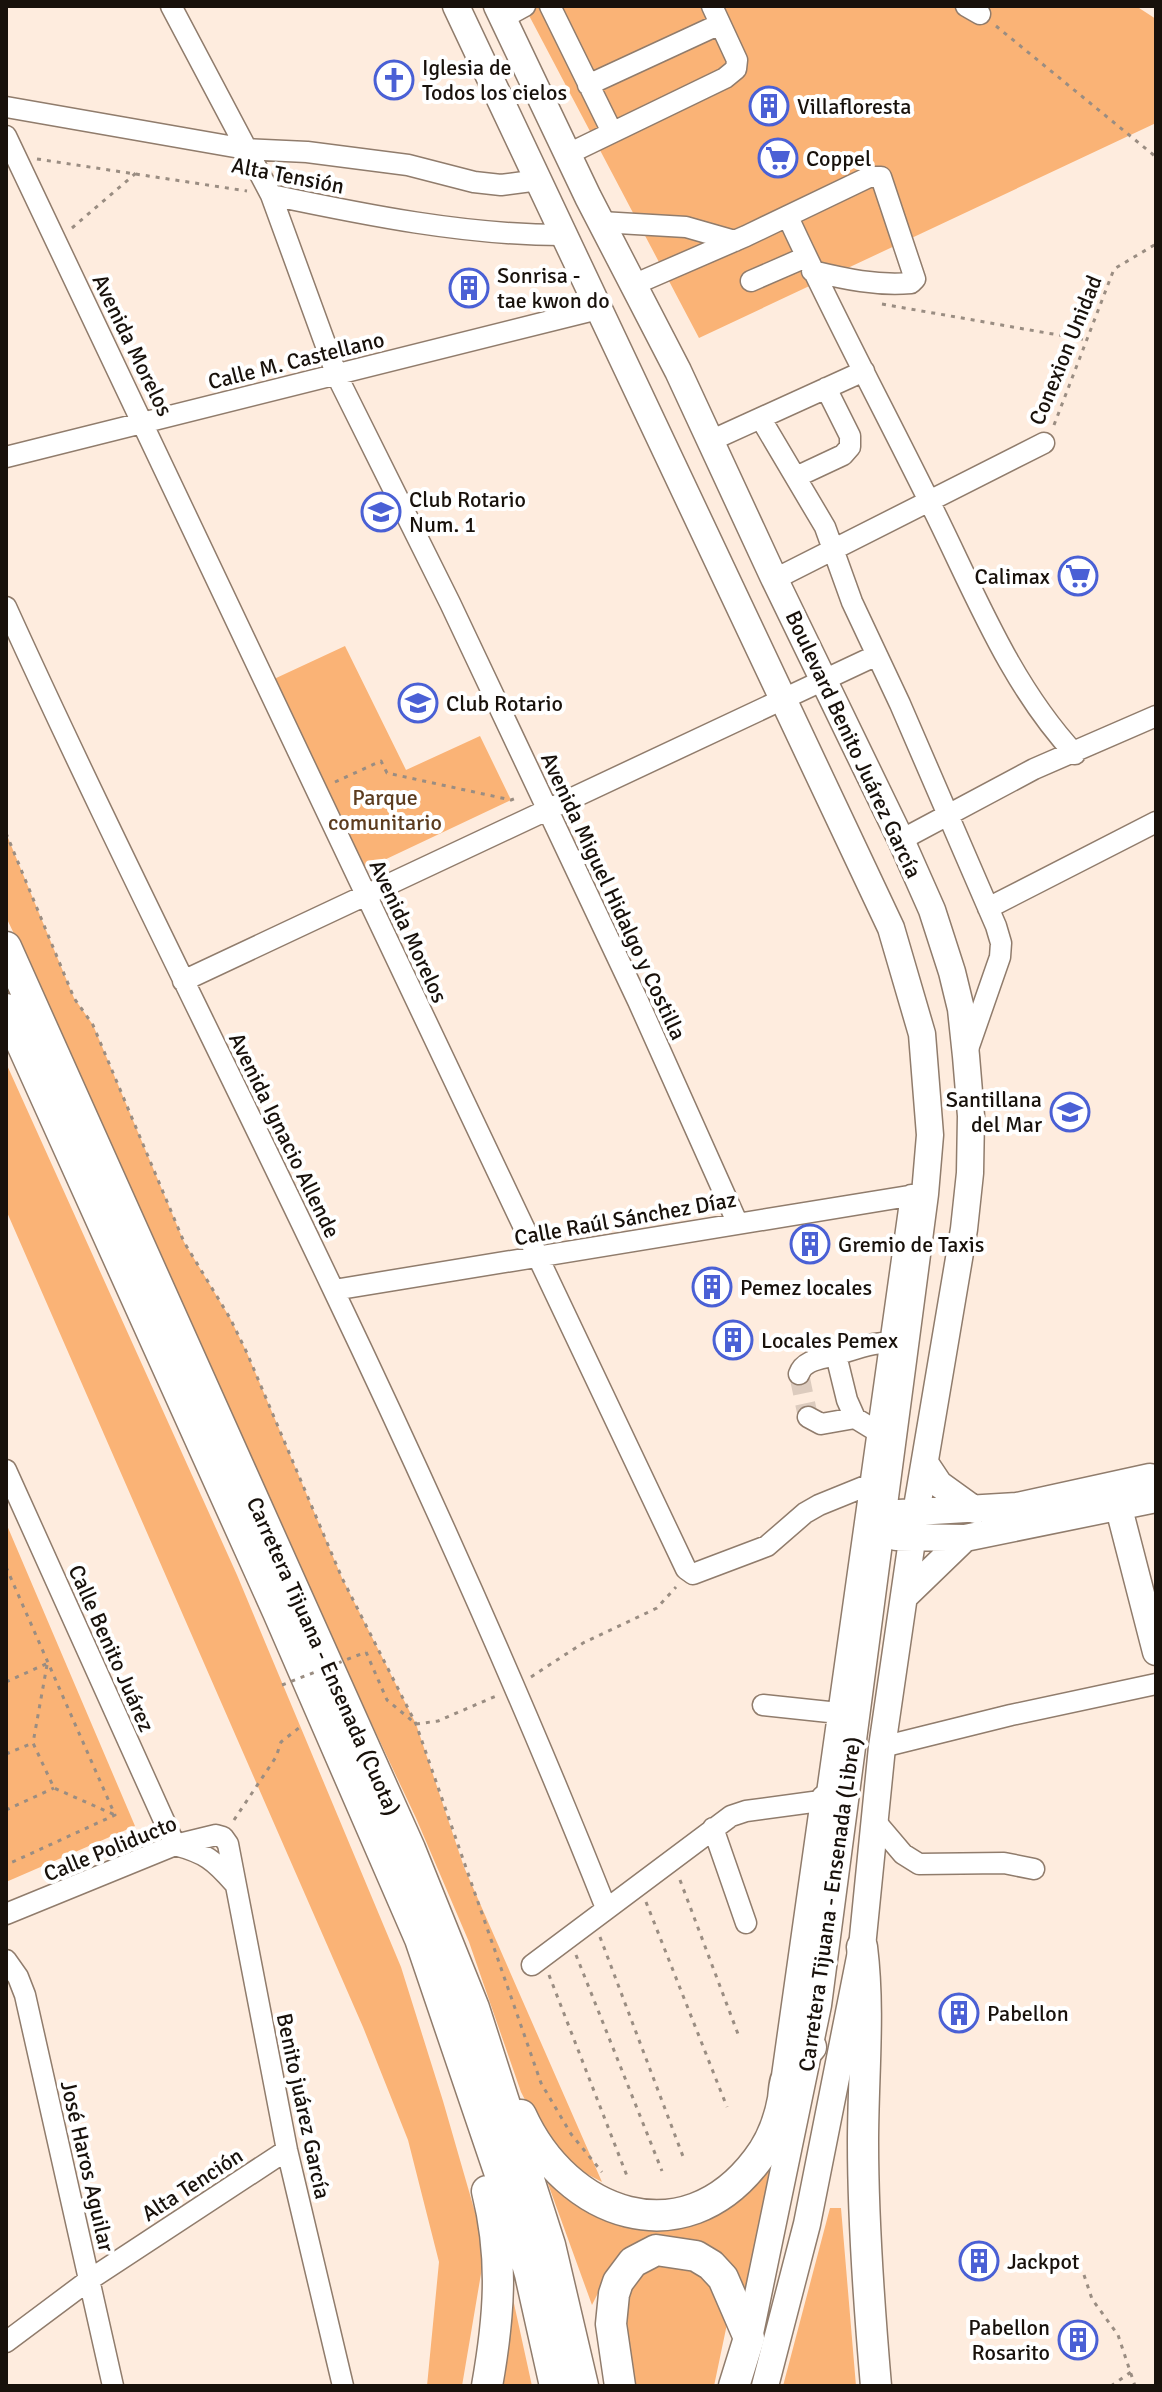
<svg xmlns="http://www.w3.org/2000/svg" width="1162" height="2392" font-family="Signika,sans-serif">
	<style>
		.green { fill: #fab376 }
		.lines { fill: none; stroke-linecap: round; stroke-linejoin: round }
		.minor-tunnel { stroke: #dccbbe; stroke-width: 20; stroke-dasharray: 20 10; stroke-linecap: butt }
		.minor-casing { stroke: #907c6c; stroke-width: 23 }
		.major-casing { stroke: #907c6c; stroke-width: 29 }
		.highway-casing { stroke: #907c6c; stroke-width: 33 }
		.path { stroke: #9a8d82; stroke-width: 3; stroke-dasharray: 4 6; stroke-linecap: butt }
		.minor { stroke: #fff; stroke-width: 20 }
		.major { stroke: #fff; stroke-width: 26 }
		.highway { stroke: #fff; stroke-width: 30 }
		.path-bridge { stroke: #9a8d82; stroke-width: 3; stroke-dasharray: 4 6; stroke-linecap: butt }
		.labels { text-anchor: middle; stroke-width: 8; stroke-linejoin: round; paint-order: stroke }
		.poi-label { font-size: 22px; fill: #18110b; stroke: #fff; text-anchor: start }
		.street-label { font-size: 22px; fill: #18110b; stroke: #fff }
		.park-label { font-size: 22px; fill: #5c3c1f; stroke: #fff }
	</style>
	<rect width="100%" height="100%" fill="#feecde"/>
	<path class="green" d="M524,6H1136L1156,19V123L699,338Z
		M345,646L406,770L480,736L511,800L363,870L274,679Z
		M6,833L74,998L93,1025L184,1242L230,1318L247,1353L342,1578L416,1724L464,1867L602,2182L566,2163L544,2137L521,2092L469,1942L416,1818L223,1408L47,1003L6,917Z
		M6,1063L237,1575L401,1967L443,2101L479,2226L483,2262L462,2386H427L439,2262L408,2140L363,2027L6,1210Z
		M6,1523L135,1826L6,1882Z
		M772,2164L745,2290L739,2277L718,2253L608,2273L592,2305L543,2170L644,2226Z
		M830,2208H841L856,2386H783Z
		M661,2259L705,2269L727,2324L714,2386H632L624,2318L632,2283Z
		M513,2299L532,2386H499Z"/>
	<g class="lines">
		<path class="minor-tunnel" d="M799,1374L808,1417"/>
		<defs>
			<path id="minor" d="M171,6L271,195L337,376L450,603L638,1001L737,1222
				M550,6L612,132
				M966,6L980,14
				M503,18L525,6
				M588,85L720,24
				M6,107L246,149L307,152L408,165L474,182L501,185L539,180
				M6,136L686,1569L693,1574L767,1546L805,1513L819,1505L888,1477
				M568,154L725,78L736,69L737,60L712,6
				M271,195C366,215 465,235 562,235
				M788,217C832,313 882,406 929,501C973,588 1008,682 1075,754
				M601,222L686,227L735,241
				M751,281L806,257
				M633,285L746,236L869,177H881L915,279L911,283C877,286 845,279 812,271
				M761,419L825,527L852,602L900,704L996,926L1001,943L1000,957L967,1052
				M710,441L864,371
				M6,457L598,309
				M796,477L843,455L850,447V436L826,388
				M775,579L1044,443
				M6,607C110,836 225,1061 333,1289C430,1492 523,1699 606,1908
				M901,840L1034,769L1156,716
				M988,908L1156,822
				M183,981L877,655
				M334,1290L921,1194
				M799,1374C804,1359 823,1359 836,1355
				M808,1417L821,1424L855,1418
				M886,1437L855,1418L847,1400L836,1355C856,1349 879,1339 900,1344
				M6,1470L175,1845C205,1853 214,1860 234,1883
				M763,1705L848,1714
				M882,1747L1011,1715L1156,1684
				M826,1800L911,1195
				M875,1821L903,1854L919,1864L1004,1863L1034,1869
				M713,1828L746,1923
				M6,1914L175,1845L216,1835L223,1837L228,1844L287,2150L343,2386
				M6,1960L18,1977L25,1995L113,2386
				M532,1965L731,1816L746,1811L835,1799
				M6,2342L89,2280L287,2150"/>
			<path id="major" d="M456,6L891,928L922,1034L930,1135L925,1194L818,2005L749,2338
				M497,6L588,197L678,371L773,576L901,840L932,910L952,972L961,1009L966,1056L971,1116L970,1173L964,1229L916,1513L882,1747L862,1947L807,2224L765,2386
				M925,1463L939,1484L975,1510
				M1115,1493L1156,1652
				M899,1513L1017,1506L1150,1477L1156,1498
				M896,1537L965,1538L1156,1499
				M905,1596L965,1538"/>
			<path id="highway" d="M6,947L410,1849L474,2008L550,2245L583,2386
				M6,1009L278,1612L420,1939L505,2189L530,2274L555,2386
				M862,1947C870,2011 863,2077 863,2142C863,2224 869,2305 876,2386
				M787,2076L826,1800
				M521,2115C566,2215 683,2258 757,2160C771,2142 779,2121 783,2099C784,2091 784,2081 788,2075C793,2065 803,2055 811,2047
				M487,2191C504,2259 499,2318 487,2386
				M620,2386L611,2324L614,2294L618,2282L633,2262L656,2250L696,2256L711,2265L723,2278L749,2338L734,2386"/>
		</defs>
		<use href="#minor" class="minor-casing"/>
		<use href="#major" class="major-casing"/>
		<use href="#highway" class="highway-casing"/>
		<path class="path" d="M996,26L1156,157
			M37,159L247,191
			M72,228L136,173
			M882,304L1087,340
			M1054,425L1114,269L1156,244
			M335,782L381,761L387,773L511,800L519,797
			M6,833L74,998L93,1025L184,1242L230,1318L247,1353L342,1578L416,1724L541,2083L571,2134L602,2172
			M6,1567L115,1815L6,1865
			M366,1652L387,1700L416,1724L438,1721L496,1696
			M47,1665L33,1743L54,1788L115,1815
			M531,1677L583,1643L657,1608L676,1587
			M6,1682L48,1663
			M6,1754L33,1743
			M6,1810L54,1788
			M234,1820L276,1757L281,1742L300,1727
			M680,1880L738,2034
			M646,1902L727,2107
			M600,1937L684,2159
			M576,1955L662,2171
			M549,1975L627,2176
			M1084,2275L1092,2299L1118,2335L1135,2386
			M1111,2386L1131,2372"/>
		<use href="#minor" class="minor"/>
		<use href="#major" class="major"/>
		<use href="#highway" class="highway"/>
		<path class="path-bridge" d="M282,1685L366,1652"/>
	</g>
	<defs>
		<symbol id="church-ring" viewBox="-11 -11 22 22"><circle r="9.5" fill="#fff" stroke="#4a60d5" stroke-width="1.5"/><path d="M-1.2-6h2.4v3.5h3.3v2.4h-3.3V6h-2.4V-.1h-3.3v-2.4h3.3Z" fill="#4a60d5"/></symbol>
		<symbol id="building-ring" viewBox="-11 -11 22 22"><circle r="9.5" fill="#fff" stroke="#4a60d5" stroke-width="1.5"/><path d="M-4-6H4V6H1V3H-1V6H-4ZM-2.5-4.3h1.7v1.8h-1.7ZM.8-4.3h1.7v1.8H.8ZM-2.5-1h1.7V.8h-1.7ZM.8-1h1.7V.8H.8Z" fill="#4a60d5"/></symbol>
		<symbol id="supermarket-ring" viewBox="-11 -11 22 22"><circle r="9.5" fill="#fff" stroke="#4a60d5" stroke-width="1.5"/><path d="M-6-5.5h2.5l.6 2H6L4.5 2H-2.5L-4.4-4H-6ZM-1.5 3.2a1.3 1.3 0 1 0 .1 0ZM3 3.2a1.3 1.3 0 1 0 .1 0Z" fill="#4a60d5"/></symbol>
		<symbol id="school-ring" viewBox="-11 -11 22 22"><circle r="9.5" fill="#fff" stroke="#4a60d5" stroke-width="1.5"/><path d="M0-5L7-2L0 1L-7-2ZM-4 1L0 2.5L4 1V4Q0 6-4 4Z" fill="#4a60d5"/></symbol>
	</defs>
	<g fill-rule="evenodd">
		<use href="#church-ring" x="372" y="58" width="44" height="44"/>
		<use href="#building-ring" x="747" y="84" width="44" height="44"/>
		<use href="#supermarket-ring" x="756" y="136" width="44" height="44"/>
		<use href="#building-ring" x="447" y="266" width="44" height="44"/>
		<use href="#school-ring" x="359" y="490" width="44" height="44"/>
		<use href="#supermarket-ring" x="1056" y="554" width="44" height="44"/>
		<use href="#school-ring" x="396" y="681" width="44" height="44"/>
		<use href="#school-ring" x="1048" y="1090" width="44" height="44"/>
		<use href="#building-ring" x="788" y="1222" width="44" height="44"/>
		<use href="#building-ring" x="690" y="1265" width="44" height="44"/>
		<use href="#building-ring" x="711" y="1318" width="44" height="44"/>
		<use href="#building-ring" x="937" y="1991" width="44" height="44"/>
		<use href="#building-ring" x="957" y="2239" width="44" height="44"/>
		<use href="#building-ring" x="1056" y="2318" width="44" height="44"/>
	</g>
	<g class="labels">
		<g class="poi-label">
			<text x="422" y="75">Iglesia de<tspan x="422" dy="25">Todos los cielos</tspan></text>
			<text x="797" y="114">Villafloresta</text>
			<text x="806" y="166">Coppel</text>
			<text x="497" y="283">Sonrisa -<tspan x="497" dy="25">tae kwon do</tspan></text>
			<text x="409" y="507">Club Rotario<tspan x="409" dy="25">Num. 1</tspan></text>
			<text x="1050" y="584" text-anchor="end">Calimax</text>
			<text x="446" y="711">Club Rotario</text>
			<text x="1042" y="1107" text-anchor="end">Santillana<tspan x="1042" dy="25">del Mar</tspan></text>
			<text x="838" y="1252">Gremio de Taxis</text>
			<text x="740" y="1295">Pemez locales</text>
			<text x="761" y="1348">Locales Pemex</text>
			<text x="987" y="2021">Pabellon</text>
			<text x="1007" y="2269">Jackpot</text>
			<text x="1050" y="2335" text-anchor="end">Pabellon<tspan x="1050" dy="25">Rosarito</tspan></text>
		</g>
		<g class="street-label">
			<text transform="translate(288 175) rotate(11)" y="8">Alta Tensión</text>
			<text transform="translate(133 345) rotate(64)" y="8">Avenida Morelos</text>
			<text transform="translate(1065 350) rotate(-68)" y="8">Conexion Unidad</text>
			<text transform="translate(296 360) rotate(-14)" y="8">Calle M. Castellano</text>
			<text transform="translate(854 744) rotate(65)" y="8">Boulevard Benito Juárez García</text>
			<text transform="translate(614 896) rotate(65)" y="8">Avenida Miguel Hidalgo y Costilla</text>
			<text transform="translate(409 931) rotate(65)" y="8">Avenida Morelos</text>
			<text transform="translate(285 1135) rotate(64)" y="8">Avenida Ignacio Allende</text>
			<text transform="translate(625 1218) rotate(-10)" y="8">Calle Raúl Sánchez Díaz</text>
			<text transform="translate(112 1648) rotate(66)" y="8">Calle Benito Juárez</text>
			<text transform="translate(324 1656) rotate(66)" y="8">Carretera Tijuana - Ensenada (Cuota)</text>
			<text transform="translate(110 1848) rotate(-22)" y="8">Calle Poliducto</text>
			<text transform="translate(829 1904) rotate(-82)" y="8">Carretera Tijuana - Ensenada (Libre)</text>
			<text transform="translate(304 2106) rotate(78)" y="8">Benito juárez García</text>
			<text transform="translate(88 2166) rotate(77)" y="8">José Haros Aguilar</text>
			<text transform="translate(192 2184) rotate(-33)" y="8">Alta Tención</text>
		</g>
		<g class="park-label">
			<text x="385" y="805">Parque<tspan x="385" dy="25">comunitario</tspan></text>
		</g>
	</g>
	<rect width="1162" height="2392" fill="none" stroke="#18110b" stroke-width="16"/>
</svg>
